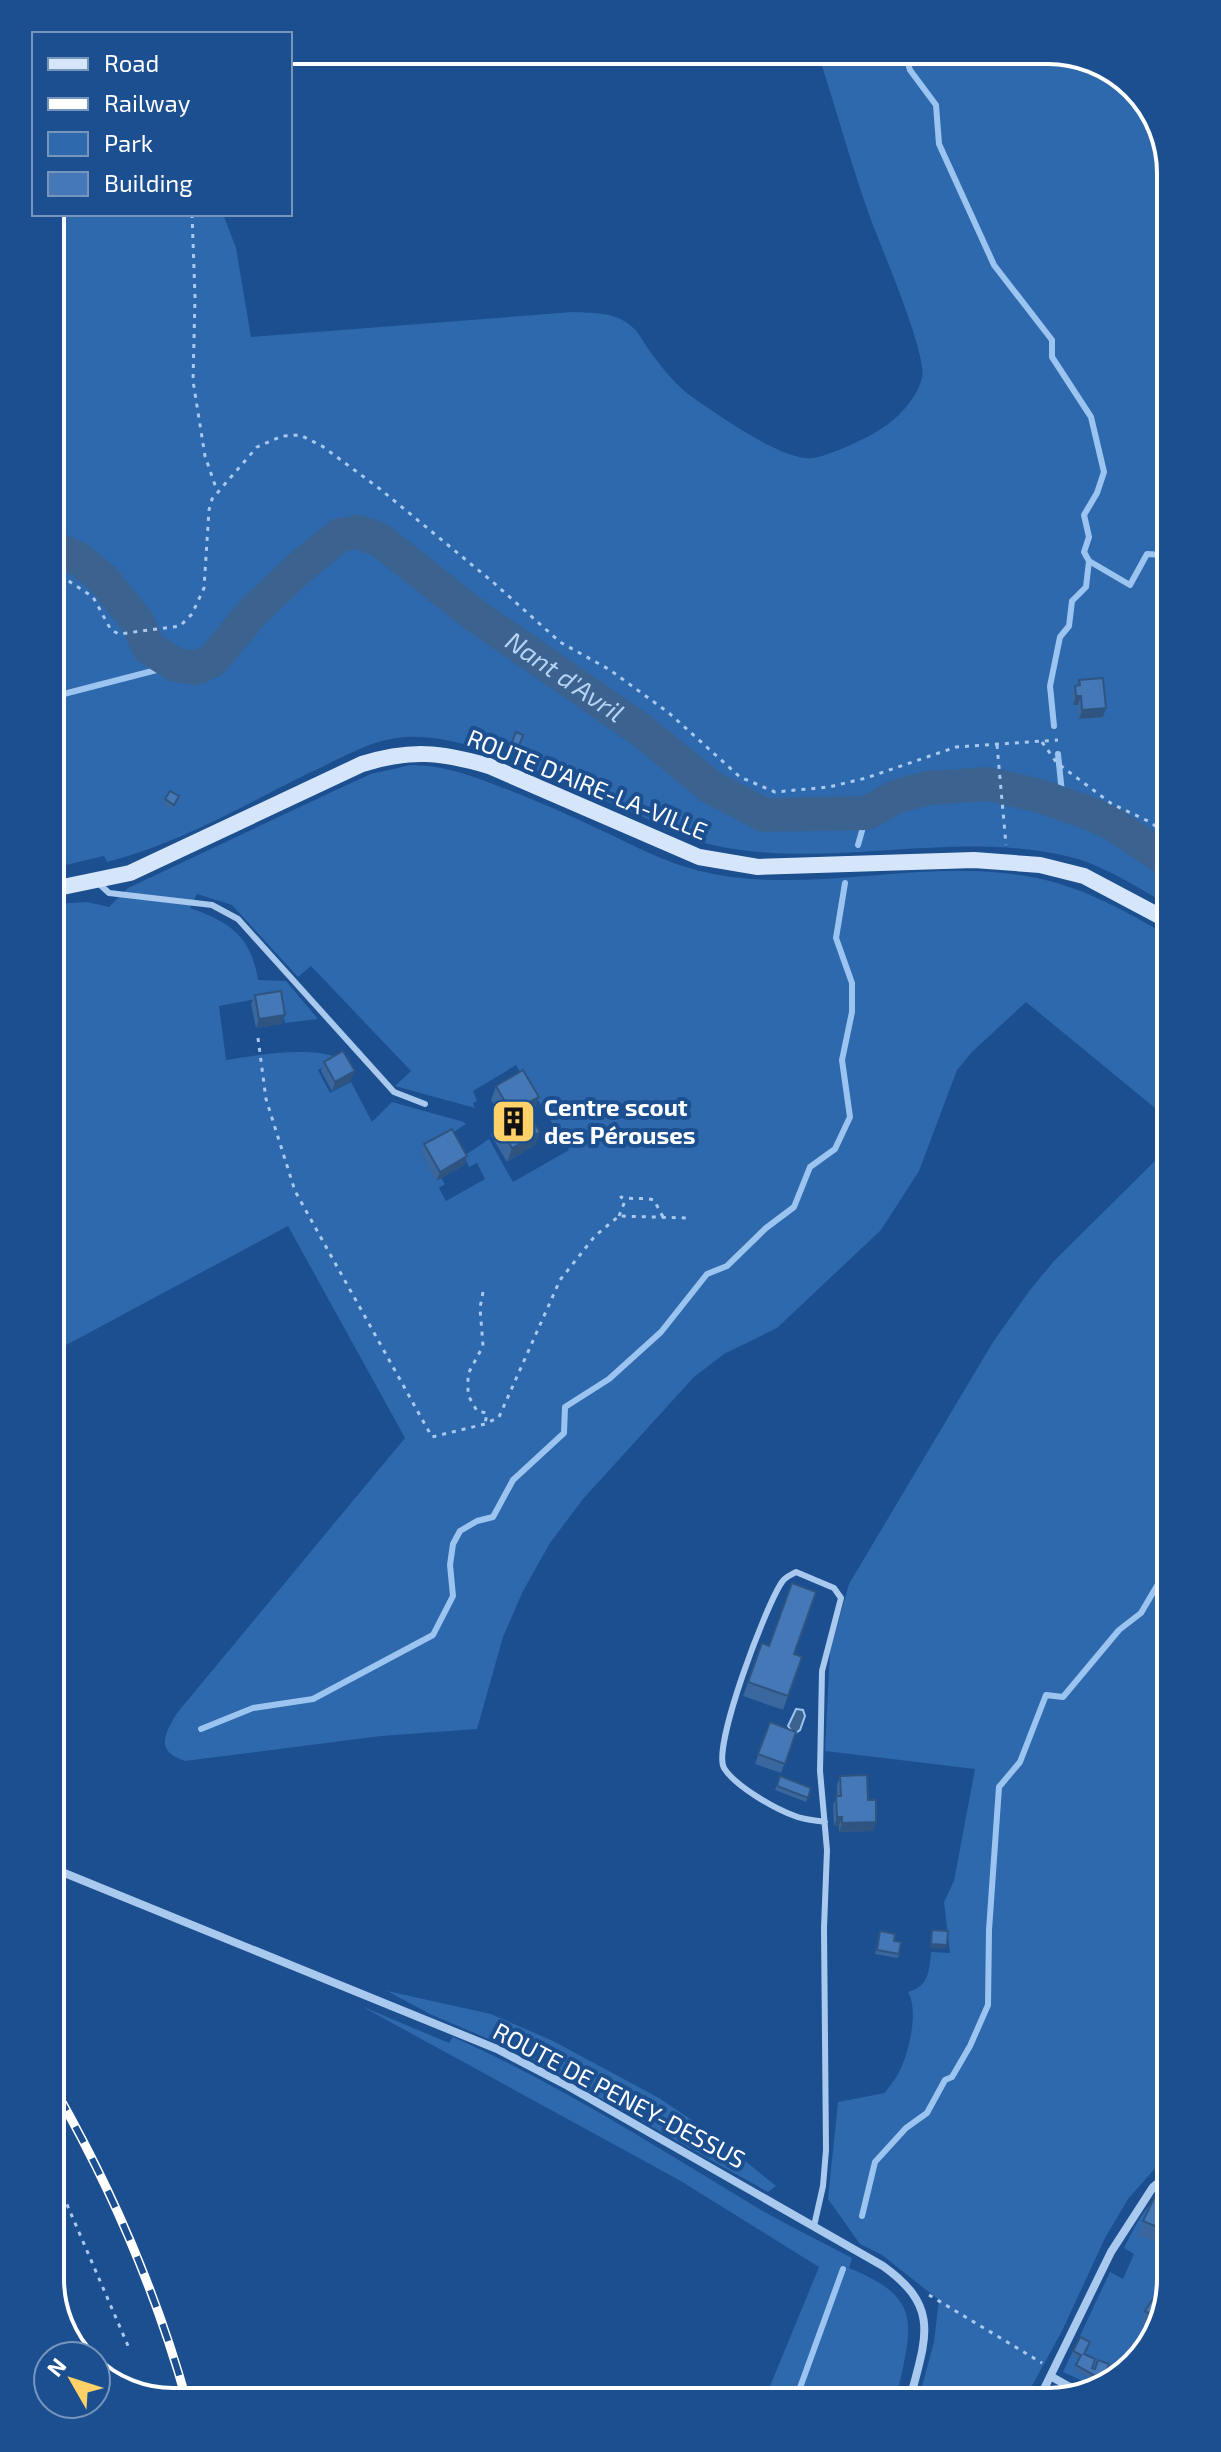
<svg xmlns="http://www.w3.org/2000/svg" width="1221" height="2452" font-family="'Exo 2',sans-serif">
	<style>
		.green { fill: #2e69ad; fill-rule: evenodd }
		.water { fill: #3c6290; stroke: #9cc4f0; stroke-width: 2 }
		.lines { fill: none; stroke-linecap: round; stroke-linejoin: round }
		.stream { stroke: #9cc4f0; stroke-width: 6 }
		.river { stroke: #3c6290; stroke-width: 34 }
		.path { stroke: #a9c9ee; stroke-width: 3; stroke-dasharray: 4 6; stroke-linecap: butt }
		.lane { stroke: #a9c9ee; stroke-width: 6 }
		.street { stroke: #a9c9ee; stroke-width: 8 }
		.secondary { stroke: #d6e6fa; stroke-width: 16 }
		.rail-casing { stroke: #fff; stroke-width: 9 }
		.rail { stroke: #1b4f8f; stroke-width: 6; stroke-dasharray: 18; stroke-linecap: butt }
		.wall { fill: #3a679d }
		.shaded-wall { fill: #305480 }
		.building { fill: #4478b7; stroke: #305480; stroke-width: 2 }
		.labels { text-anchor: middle; stroke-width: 8; stroke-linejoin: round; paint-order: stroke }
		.street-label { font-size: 24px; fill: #fff; stroke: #1b4f8f }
		.poi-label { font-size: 24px; font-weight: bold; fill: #fff; stroke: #1b4f8f; text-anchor: start }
		.water-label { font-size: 26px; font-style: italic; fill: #b5d3f5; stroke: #1b4f8f }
		.rim { fill: none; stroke: #fff; stroke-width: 4 }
	</style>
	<rect width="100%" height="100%" fill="#1b4f8f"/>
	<path class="green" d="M814,50H1056L1122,75L1162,127L1165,903C1133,885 1102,864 1066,856C945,828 820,874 700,842C657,823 615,805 572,786C521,765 453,730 397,738C366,742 336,761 307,774C242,806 178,844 107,862L104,856L53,868L50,214H223L236,248L251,337L573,312C592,313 616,312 631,326C639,332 644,343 649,350C662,368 677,387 695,399C720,416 784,462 813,458C823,457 849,446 859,441C885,430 914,407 922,378C928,355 880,245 870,217C852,167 838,116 822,66Z
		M411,765C441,765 466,774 493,784C531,798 568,814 605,832C635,846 666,863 700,871C807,897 918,857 1026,876C1077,884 1122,909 1165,934L1166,1117L1026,1002L972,1052L957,1070L919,1171L881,1230L777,1328L724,1354L694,1377L583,1499L550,1543L523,1591L503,1637L477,1729L381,1736L185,1761C155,1751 164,1735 177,1713L405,1438L288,1226L55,1351L53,904L87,902L109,907L128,888L338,789L371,774ZM197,894L232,905L298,977L311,966L411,1071L395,1086L475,1108L473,1103L477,1101L473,1091L516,1065L569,1150L513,1182L489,1139L464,1156L469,1167L477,1163L485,1179L446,1201L439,1188L445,1184L441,1178L436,1180L421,1153L466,1124L464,1122L392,1102L372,1122L351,1082L330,1093L318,1070L339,1058C310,1046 257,1055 226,1060L219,1006L278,995L285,1023L318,1019L286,981L258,980C251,936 230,922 190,908Z
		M1166,1150L1170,2156H1166L1128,2199L1105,2238L1062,2331L1028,2393L920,2394L934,2342L939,2300L882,2255L860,2244L828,2199L838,2102L885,2093C889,2086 896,2079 899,2072C909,2053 919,2011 908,1992C929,1986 929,1972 931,1952L950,1953L944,1902L954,1881L975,1769L825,1751L830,1651L849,1584L993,1342L1030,1290L1054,1261Z
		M387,1991L491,2014L553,2041L659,2098L708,2131L776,2186L768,2192L515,2050L432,2015Z
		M361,2006L449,2043L453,2037C559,2084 656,2147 756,2207C787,2225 820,2241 852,2258L849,2268C924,2298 912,2325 897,2395L766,2396L819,2267L679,2180Z
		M1171,2186V2219L1138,2234L1168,2247L1171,2273L1141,2325L1155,2332L1150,2348L1100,2389L1063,2372L1110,2272L1123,2279L1134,2254L1124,2248C1138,2221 1145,2204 1171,2186Z"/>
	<path class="water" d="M796,1709L803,1710L805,1716L800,1730L794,1734L788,1726Z"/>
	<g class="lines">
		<path class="stream" d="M904,50L910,70L936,105L939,144L994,265L1052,340V357L1091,417L1104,472L1097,493L1084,515L1089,537L1084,552L1089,561L1086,587L1072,601L1069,626L1060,637L1050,686L1054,726
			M1089,561L1130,585L1147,554L1164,555
			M52,697L176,665
			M1058,754L1063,803
			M858,845L867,813
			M1168,1523V1524
			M201,1729L253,1708L313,1699L433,1635L453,1596L450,1565L453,1544L460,1531L477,1521L493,1517L513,1480L564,1433L565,1407L609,1379L661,1332L707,1274L727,1266L766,1228L794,1207L810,1167L835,1149L850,1117L842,1060L852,1012V983L836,938L845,883
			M862,2216L875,2162L906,2128L927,2113L945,2080L952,2077L970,2046L988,2005L989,1930L999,1787L1020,1762L1046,1695L1063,1697L1119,1630L1141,1613L1168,1567
			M797,2396L843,2269"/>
		<path class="river" id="s1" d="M52,547L79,559L103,579L137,621L149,648L176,665L196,668L213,660L251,614L298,569L340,535L359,532L380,540L472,613L641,730L711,787L764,815L867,813L895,797L928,788L988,784L1040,796L1091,814L1113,824L1165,859"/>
		<path class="path" d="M192,214L195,297L193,381L205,456L217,491
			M52,570L93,597L111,630L119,634L180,626L192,614L204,588L209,510L212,499L257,447L282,436L300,435L322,446L380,489L494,583L560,642L610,670L669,713L740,777L775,792L829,787L866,778L956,747L1058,740
			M1042,742L1057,763L1112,804L1150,822L1165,833
			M997,745L1006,845
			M258,1038L266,1099L295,1191L432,1437L485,1424L499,1417L560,1280L595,1236L619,1216L686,1218
			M619,1216L625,1201L621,1197C630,1200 642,1197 654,1200L663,1217
			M483,1292L480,1308L483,1346L468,1374V1395L477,1411L487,1413L485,1424
			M59,2186L129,2348
			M929,2295L1042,2363
			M1137,2358L1146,2339"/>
		<path class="lane" d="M97,882L109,893L212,905L238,919L394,1092L425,1104
			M814,2226L823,2186L826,2150L824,1928L827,1850L820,1771L822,1671L841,1598L834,1588L796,1572C791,1575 785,1577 782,1582C766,1605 712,1747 724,1768C735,1786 775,1809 795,1816C804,1820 815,1820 825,1822"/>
		<path class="street" d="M57,1870L497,2049L568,2086L883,2266C939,2306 927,2335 911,2395
			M1052,2377L1068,2386L1090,2393
			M1042,2393L1111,2252L1153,2187L1171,2172"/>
		<path class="secondary" d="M53,889L130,873L362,764C410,749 441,752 489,766L699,857L758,867L974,860L1040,865L1084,876L1165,919"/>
		<defs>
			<path id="rail" d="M58,2095C113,2192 157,2295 187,2402"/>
		</defs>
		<use href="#rail" class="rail-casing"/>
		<use href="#rail" class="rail"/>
	</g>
	<path class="wall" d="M1079,680L1106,708L1103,717L1079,719L1078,705H1073L1072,695Z
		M516,732L523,735L517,752L509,749Z
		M179,796L172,809L163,804L165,799Z
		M255,995L285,1015L282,1024L256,1028L251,1004Z
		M324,1062L351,1081L332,1091L321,1071Z
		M496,1086L539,1097L534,1110L529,1113L540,1132L535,1145L507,1162L491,1135L496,1121L502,1118L491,1100Z
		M424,1144L467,1156L464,1165L436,1181L421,1153Z
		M762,1643L802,1657L783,1710L743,1696Z
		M770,1722L796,1732L781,1773L755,1764Z
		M780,1776L811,1788L806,1802L775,1790Z
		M840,1776L873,1831L839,1832V1826H834L833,1805L837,1796V1785Z
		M880,1931L894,1941L899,1954L898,1958L875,1954Z
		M1171,2204V2279L1155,2332L1141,2325L1145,2311L1169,2273L1159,2268L1167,2247L1138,2235L1143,2221Z
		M1073,2351L1085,2354L1092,2368L1095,2369L1109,2364L1101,2385L1075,2370L1079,2359L1072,2355Z"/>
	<path class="shaded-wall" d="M1076,696H1081L1078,705H1073Z
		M1106,708L1103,717L1079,719L1082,710Z
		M285,1015L282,1024L256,1028L259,1019Z
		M355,1071L351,1081L332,1091L335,1082Z
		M539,1097L534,1110L519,1119L524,1105Z
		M540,1132L535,1145L507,1162L512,1148Z
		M467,1156L464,1165L436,1181L440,1172Z
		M837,1817H842L839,1826H834Z
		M876,1822L873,1831L839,1832L842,1823Z
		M931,1944L947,1945L946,1949L929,1948Z"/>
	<path class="building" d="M1103,678L1106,708L1082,710L1081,696H1076L1075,686L1080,685L1079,680Z
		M516,732L523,735L518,748L511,745Z
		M170,791L179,796L174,805L165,799Z
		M281,991L285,1015L259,1019L255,995Z
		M343,1051L355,1071L335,1082L324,1062Z
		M523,1070L539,1097L524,1105L540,1132L512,1148L496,1121L511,1112L496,1086Z
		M452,1129L467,1156L440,1172L424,1144Z
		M792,1583L816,1592L794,1654L802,1657L788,1696L748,1682L762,1643L769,1646Z
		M770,1722L796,1732L785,1764L758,1754Z
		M867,1775L868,1800H876V1822L842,1823V1817H837L836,1796H841L840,1776Z
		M780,1776L811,1788L808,1798L777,1786Z
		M932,1930L948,1931L947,1945L931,1944Z
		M880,1931L895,1934L894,1941L901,1942L899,1954L877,1950Z
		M1155,2196L1171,2204V2233L1143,2221Z
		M1171,2238V2258L1164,2255Z
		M1171,2270V2279L1159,2318L1145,2311Z
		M1080,2337L1090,2342L1084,2354L1095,2359L1092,2368L1095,2369L1098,2360L1109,2364L1103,2380L1076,2365L1081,2355L1073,2351Z"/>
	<defs>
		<symbol id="building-square" viewBox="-11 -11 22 22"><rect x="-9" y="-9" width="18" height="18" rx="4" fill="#ffd166" stroke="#1b4f8f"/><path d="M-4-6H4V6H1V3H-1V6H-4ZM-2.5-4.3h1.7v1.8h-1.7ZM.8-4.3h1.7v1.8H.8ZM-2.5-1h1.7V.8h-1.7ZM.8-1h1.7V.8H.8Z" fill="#111"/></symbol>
	</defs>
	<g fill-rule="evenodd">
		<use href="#building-square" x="488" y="1096" width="51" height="51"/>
	</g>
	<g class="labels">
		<g class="street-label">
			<text transform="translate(587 785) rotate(22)" y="8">ROUTE D'AIRE-LA-VILLE</text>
			<text transform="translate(619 2096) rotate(28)" y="8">ROUTE DE PENEY-DESSUS</text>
		</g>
		<g class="poi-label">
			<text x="544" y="1116">Centre scout<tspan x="544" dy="28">des Pérouses</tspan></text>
		</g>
		<g class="water-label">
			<text dy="9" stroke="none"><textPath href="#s1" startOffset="666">Nant d'Avril</textPath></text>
		</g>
	</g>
	<path d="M0 0H1221V2452H0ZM173 64H1048A109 109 0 0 1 1157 173V2279A109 109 0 0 1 1048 2388H173A109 109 0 0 1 64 2279V173A109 109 0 0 1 173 64Z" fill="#1b4f8f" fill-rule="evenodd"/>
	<path class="rim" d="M173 64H1048A109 109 0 0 1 1157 173V2279A109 109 0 0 1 1048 2388H173A109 109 0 0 1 64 2279V173A109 109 0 0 1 173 64Z"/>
	<rect x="32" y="32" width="260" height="184" fill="#1b4f8f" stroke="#7695bc" stroke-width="2"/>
	<rect x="48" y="58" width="40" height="12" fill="#d6e6fa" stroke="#7695bc" stroke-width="2"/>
	<text x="104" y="72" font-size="24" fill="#ffffff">Road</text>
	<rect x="48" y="98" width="40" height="12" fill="#ffffff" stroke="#7695bc" stroke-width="2"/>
	<text x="104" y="112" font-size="24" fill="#ffffff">Railway</text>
	<rect x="48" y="132" width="40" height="24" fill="#2e69ad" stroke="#7695bc" stroke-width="2"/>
	<text x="104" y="152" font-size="24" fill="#ffffff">Park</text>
	<rect x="48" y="172" width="40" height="24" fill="#4478b7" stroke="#7695bc" stroke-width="2"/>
	<text x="104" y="192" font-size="24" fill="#ffffff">Building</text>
	<g transform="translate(72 2380) rotate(309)"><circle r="38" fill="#1b4f8f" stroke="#7695bc" stroke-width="2"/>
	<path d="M0-6L14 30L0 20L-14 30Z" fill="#ffd166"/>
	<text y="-12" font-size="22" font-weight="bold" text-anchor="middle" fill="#ffffff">N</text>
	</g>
</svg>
